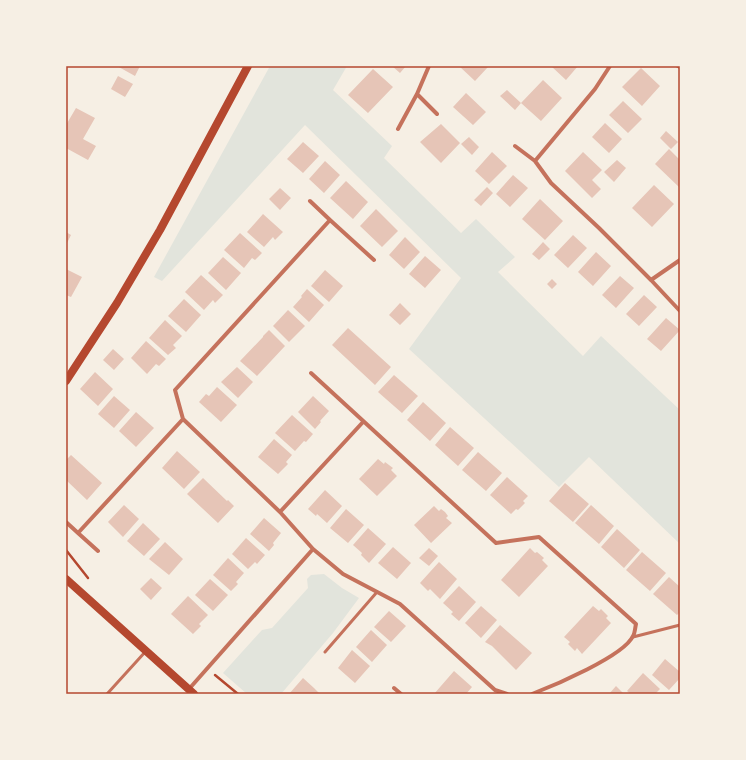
<svg xmlns="http://www.w3.org/2000/svg" width="746" height="760" font-family="'Noto Sans',sans-serif">
	<style>
		.green { fill: #e2e4dc }
		.building { fill: #e6c5b7 }
		.lines { fill: none; stroke-linecap: round; stroke-linejoin: round }
		.path { stroke: #b5482f; stroke-width: 2.5 }
		.service { stroke: #c5725c; stroke-width: 3 }
		.minor { stroke: #c5725c; stroke-width: 4 }
		.secondary { stroke: #b5482f; stroke-width: 8 }
		.neatline { fill: none; stroke: #b5482f; stroke-width: 1.5 }
	</style>
	<rect width="100%" height="100%" fill="#f6efe4"/>
	<path class="green" d="M270,66H347L333,90L392,146L384,158L461,233L476,219L515,257L498,272L583,356L601,336L680,410V544L589,457L559,487L409,349L461,278L305,125L162,281L154,277Z
		M324,574L342,588L359,598L333,633L281,694H247L223,673L262,630L272,628L308,588L307,579L311,575Z"/>
	<path class="building" d="M117,66H140L135,76Z
		M392,66H406L400,73Z
		M459,66H486L488,67L475,81Z
		M551,66H578L566,80Z
		M641,68L660,86L642,106L622,87Z
		M373,69L393,87L368,113L348,95Z
		M118,76L133,84L125,97L111,89Z
		M543,80L562,98L541,121L521,103Z
		M507,90L521,103L515,110L500,96Z
		M466,93L486,112L473,125L453,107Z
		M623,101L642,119L628,133L609,115Z
		M76,108L95,118L83,139L96,146L88,160L66,148V125Z
		M605,123L622,139L609,153L592,137Z
		M441,124L460,143L441,163L420,142Z
		M666,131L678,142L671,149L660,138Z
		M469,137L479,147L472,155L461,144Z
		M303,142L319,156L303,173L287,159Z
		M669,149L680,160V188L655,164Z
		M492,152L507,166L489,184L475,171Z
		M583,152L602,170L592,180L601,189L592,198L565,171Z
		M617,160L626,168L614,182L604,172Z
		M325,161L340,175L324,193L309,179Z
		M513,175L528,188L510,207L496,194Z
		M346,181L368,202L353,219L330,198Z
		M654,185L674,204L652,227L632,208Z
		M487,187L493,193L481,206L474,200Z
		M280,188L291,198L280,210L269,199Z
		M540,199L563,221L545,240L522,219Z
		M376,209L398,231L382,247L360,226Z
		M263,214L283,232L275,240L273,237L264,247L247,232Z
		M66,232L71,235L66,245Z
		M240,233L262,253L255,260L252,258L244,268L224,250Z
		M573,235L587,248L568,268L554,255Z
		M405,237L420,252L404,269L389,255Z
		M543,242L550,249L539,260L532,254Z
		M596,252L611,266L593,286L578,272Z
		M425,256L441,270L425,288L409,274Z
		M223,257L241,273L226,290L208,273Z
		M66,269L82,277L71,297L66,295Z
		M325,270L343,286L329,302L311,286Z
		M201,275L223,295L215,303L213,300L204,310L185,292Z
		M620,276L634,288L616,308L602,295Z
		M552,279L557,284L552,289L547,284Z
		M307,289L324,305L309,322L293,307L302,297L301,296Z
		M644,295L657,307L639,326L626,314Z
		M184,299L201,315L186,332L168,316Z
		M400,303L411,314L400,325L389,315Z
		M288,310L305,326L289,342L273,326Z
		M666,318L680,330L661,351L647,339Z
		M165,320L182,336L173,345L176,348L168,355L149,338Z
		M348,328L391,367L375,385L332,345Z
		M269,330L285,346L257,376L240,361L263,337V336Z
		M146,341L166,359L159,366L156,364L147,374L131,358Z
		M113,349L124,359L114,370L103,360Z
		M237,367L253,382L238,398L221,382Z
		M95,372L113,389L98,406L80,389Z
		M394,375L418,396L402,413L378,392Z
		M217,387L237,405L221,422L199,402L206,394L209,396Z
		M114,396L130,410L114,428L98,414Z
		M313,396L329,411L320,421L321,422L315,429L298,412Z
		M423,402L446,423L430,441L407,420Z
		M136,412L154,428L136,447L119,431Z
		M292,415L313,434L306,442L304,441L295,451L275,433Z
		M450,427L474,448L458,466L435,445Z
		M274,439L292,455L286,462L288,464L278,474L258,457Z
		M177,451L200,472L184,489L162,468Z
		M478,452L502,473L486,491L462,470Z
		M71,455L102,483L87,500L66,480V460Z
		M378,459L384,464L385,462L393,468L391,470L397,476L377,496L359,479Z
		M507,477L528,496L523,501L525,503L518,510L516,509L511,514L490,495Z
		M203,478L227,501L228,500L234,506L218,523L187,494Z
		M565,483L589,504L573,522L549,501Z
		M325,490L342,506L327,523L317,514L316,516L308,509Z
		M124,505L139,519L123,537L108,522Z
		M591,505L614,526L599,544L575,523Z
		M434,506L439,511L441,509L445,512L448,516L446,518L452,523L431,543L414,525Z
		M346,509L364,525L348,543L330,528Z
		M264,518L281,533L273,543L274,545L269,551L250,534Z
		M143,523L160,539L144,556L127,541Z
		M368,528L386,544L369,563L361,555L362,553L353,545Z
		M617,529L640,550L624,568L601,547Z
		M246,538L265,555L257,564L255,562L248,569L232,554Z
		M165,542L183,559L169,575L149,559Z
		M393,547L411,563L397,579L378,563Z
		M429,548L438,556L429,566L419,558Z
		M530,548L535,553L537,552L544,558L542,560L548,566L519,597L501,580Z
		M642,552L666,573L650,591L626,570Z
		M228,558L244,573L236,582L238,584L231,591L213,575Z
		M439,562L457,579L440,599L430,589L428,591L420,583Z
		M669,577L680,587V612L677,615L653,594Z
		M151,578L162,588L151,600L140,589Z
		M210,579L228,595L213,611L195,595Z
		M459,586L476,602L459,621L451,614L453,612L443,603Z
		M188,596L208,615L199,624L201,626L193,634L171,614Z
		M481,606L497,620L481,638L465,623Z
		M593,606L599,611L601,609L608,616L606,618L611,623L582,654L577,648L575,651L568,644L570,642L564,637Z
		M389,611L406,626L391,642L374,627Z
		M500,625L532,653L516,670L492,646L485,642Z
		M371,630L387,645L372,662L356,647Z
		M352,650L370,666L355,683L338,668Z
		M665,659L680,672V678L669,690L652,675Z
		M454,671L472,687L466,694H434Z
		M643,673L660,689L655,694H631L627,691Z
		M303,678L314,688L320,694H289Z
		M616,686L624,694H609Z"/>
	<g class="lines">
		<path class="path" d="M66,550L88,578
			M215,675L238,694"/>
		<path class="service" d="M633,637L680,625
			M325,652L377,592
			M107,694L146,651"/>
		<path class="minor" d="M610,66L595,89L535,161L551,183L599,228L651,280L680,311
			M678,66L680,67
			M417,94L437,114
			M398,129L417,94L429,66
			M515,146L535,161
			M310,201L330,220L175,390L183,419L280,512L313,549L343,574L400,604L495,690L507,694
			M330,220L374,260
			M651,280L680,260
			M311,373L496,543L539,537L636,624C635,628 635,633 633,636C624,656 553,686 532,694
			M280,512L363,422
			M66,522L78,533
			M98,551L78,533L183,419
			M394,688L401,694
			M189,689L313,549"/>
		<path class="secondary" d="M66,381L117,303L160,230L248,66
			M66,579L194,694"/>
	</g>
	<rect width="746" height="760" fill="none" stroke="#f6efe4" stroke-width="134"/>
	<rect x="67" y="67" width="612" height="626" class="neatline"/>
</svg>
